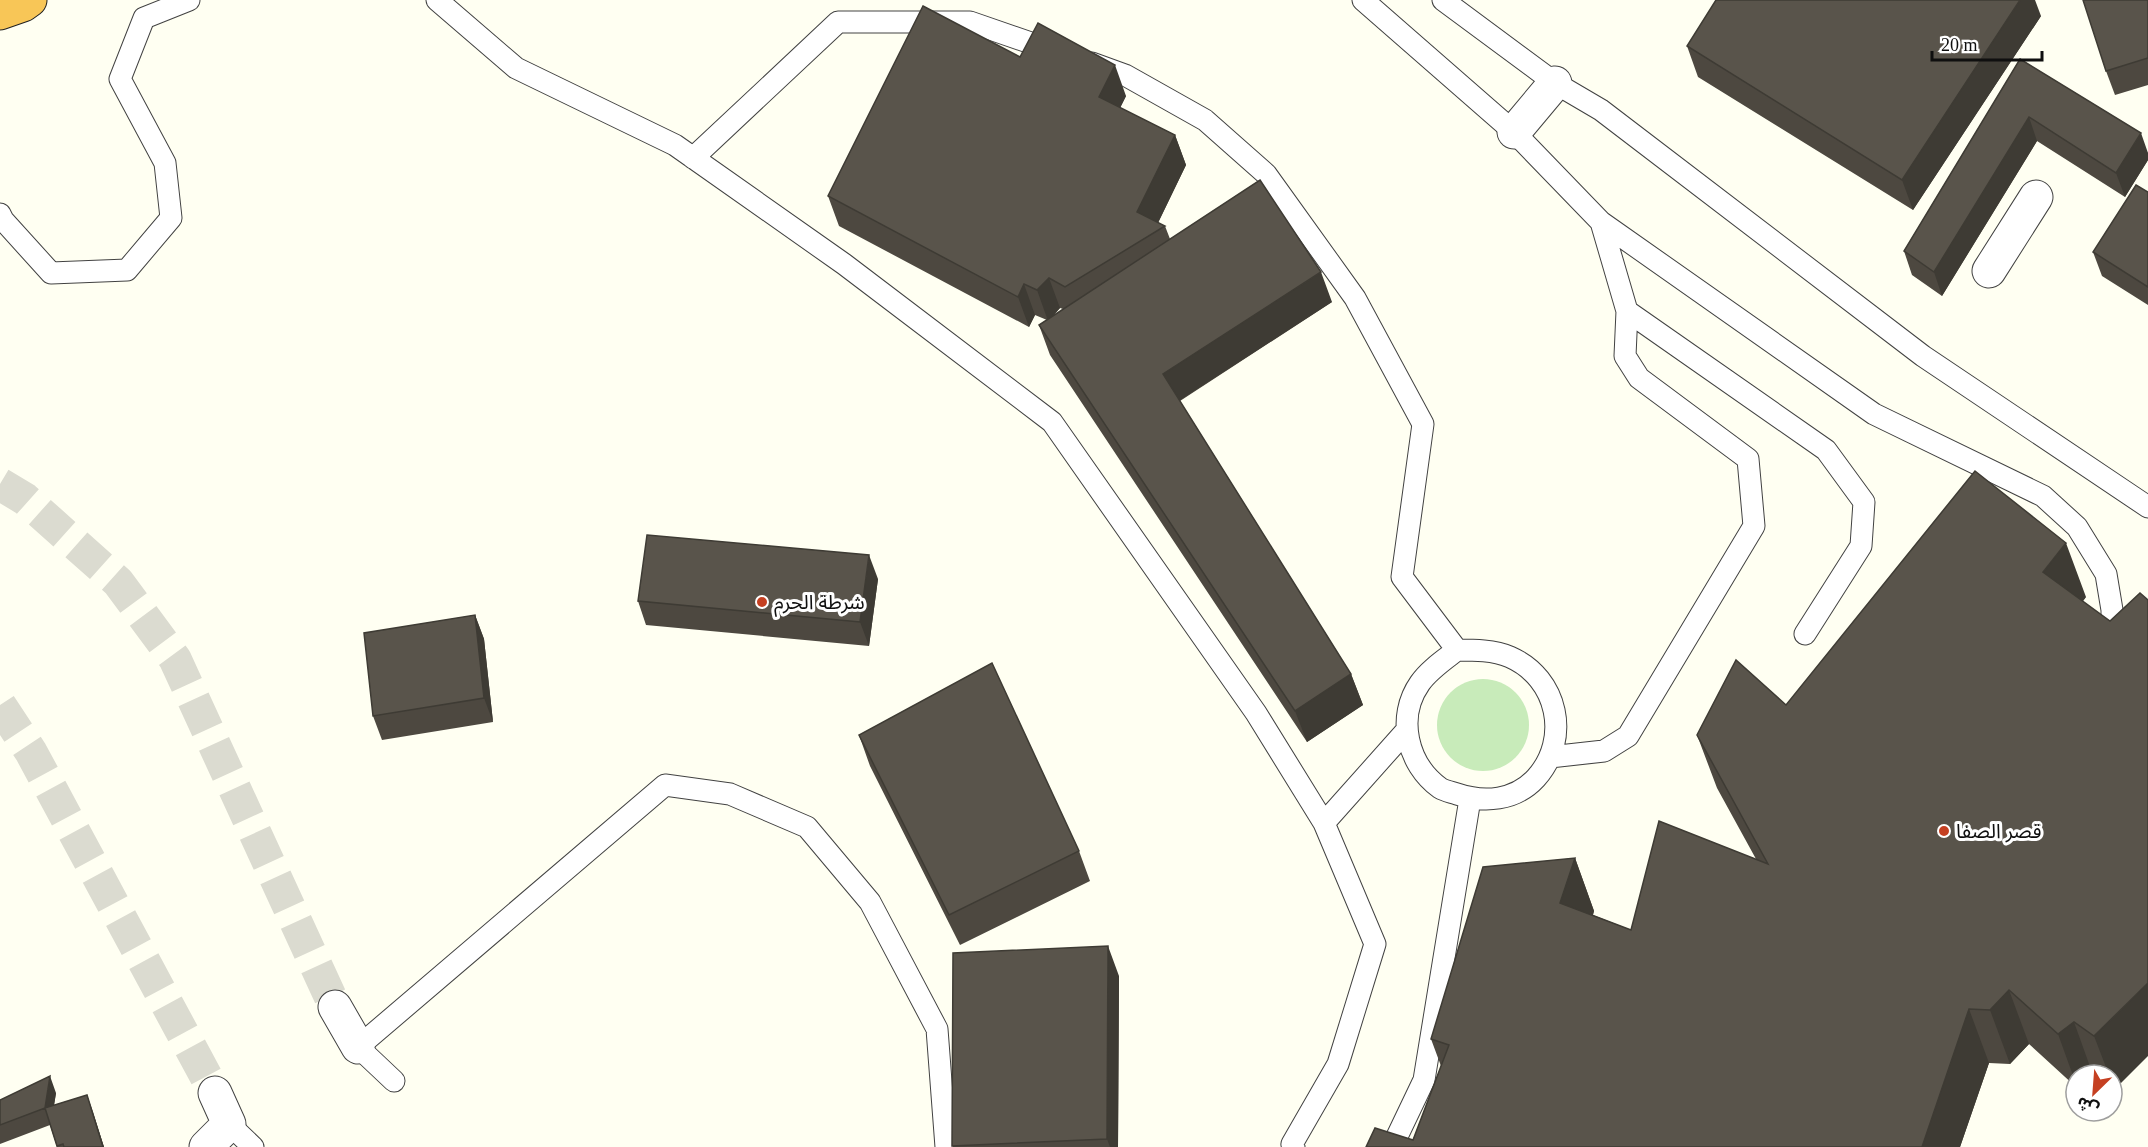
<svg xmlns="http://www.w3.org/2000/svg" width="2148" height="1147" font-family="'Times New Roman','Noto Sans Arabic',serif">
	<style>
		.green { fill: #c8ebba }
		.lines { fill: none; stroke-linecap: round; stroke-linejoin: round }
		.secondary-tunnel { stroke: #dbdbd0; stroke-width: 33; stroke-dasharray: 33 16; stroke-linecap: butt }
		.lane-casing { stroke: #424242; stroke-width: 23 }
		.street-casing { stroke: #424242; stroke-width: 35 }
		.highway-casing { stroke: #202020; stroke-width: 35 }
		.lane { stroke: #fff; stroke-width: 21 }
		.street { stroke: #fff; stroke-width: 33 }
		.highway { stroke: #f8c657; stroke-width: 33 }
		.wall { fill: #4d4840; fill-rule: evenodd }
		.shaded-wall { fill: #3e3b34 }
		.building { fill: #59544b; stroke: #3e3b34; stroke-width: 1.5 }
		.poi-dot { fill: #c54022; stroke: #fff; stroke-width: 2 }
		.labels { text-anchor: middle; stroke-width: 6; stroke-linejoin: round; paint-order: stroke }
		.poi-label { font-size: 20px; fill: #0f0f0f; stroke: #fff; text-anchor: start }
	</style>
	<rect width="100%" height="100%" fill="#fffff2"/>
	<path class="green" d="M1437 725a46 46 0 1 1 92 0a46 46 0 1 1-92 0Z"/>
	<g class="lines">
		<path class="secondary-tunnel" d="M0,484L25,499L118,582L175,659L335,1007
			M0,705L31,752L215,1093"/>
		<defs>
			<path id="lane" d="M437,0L516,68L675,145L844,264L1052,422L1256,713L1324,823L1375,944L1338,1064L1292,1144L1294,1147
				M1363,0L1514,132L1601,222L1874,414L2043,496L2077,527L2106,574L2112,610V646
				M1443,0L1555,83L1601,110L1923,356L2148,507
				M1092,63L1125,75L1205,120L1266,174L1355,298L1423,424L1402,577L1457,650
				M693,158L838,22H970L1054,51
				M0,214L3,220L51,273L127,270L171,218L165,163L120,79L144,18L189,0
				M1601,222L1627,311L1826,450L1864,502L1861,546L1805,634
				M1457,650C1474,650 1494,650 1510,657C1558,678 1571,739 1536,778C1515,801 1484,803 1457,794C1451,792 1445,791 1440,788C1407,764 1396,717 1420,683C1429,670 1444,660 1457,650Z
				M1550,757L1604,751L1628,736L1754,526L1748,459L1639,378L1625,356L1627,311
				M1324,823L1406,731
				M394,1081L358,1047L665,785L730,794L807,827L870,902L937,1029L946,1147
				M229,1124L253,1147
				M1392,1147L1424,1080L1470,799"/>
			<path id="street" d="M1514,132L1555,83
				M1989,271L2036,197
				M335,1007L358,1047
				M206,1147L229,1124L215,1093"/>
			<path id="highway" d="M0,13L23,5L30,0"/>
		</defs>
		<use href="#lane" class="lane-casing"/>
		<use href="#street" class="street-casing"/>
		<use href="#highway" class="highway-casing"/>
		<use href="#lane" class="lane"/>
		<use href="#street" class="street"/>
		<use href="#highway" class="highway"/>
	</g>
	<path class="wall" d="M2148,0V85L2115,95L2106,71Z
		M2041,16L1913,210L1698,77L1687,46Z
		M1020,57L1126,96L1120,108L1175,135L1186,165L1158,223L1165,226L1170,239L1332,302L1180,401L1351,674L1363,705L1307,742L1050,355L1039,325L1047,320L1035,315L1029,327L839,226L828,196ZM1060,308L1063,309L1053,316Z
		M2020,59L2148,153V160L2125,197L2037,141L1942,296L1912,275L1904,251Z
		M2148,192V305L2102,276L2093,252Z
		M878,579L869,646L646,625L638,601Z
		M2086,597L2083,601L2114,1090L2112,1089V1075H2076V1087L2029,1044L2010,1064L1989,1063L1960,1147H1366L1413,1140L1441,1066L1431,1039L1575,858L1594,911L1593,915L1631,930L1756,859L1717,788L1697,735L1786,705Z
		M475,615L484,639L493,722L382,740L373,716Z
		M859,735L1079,851L1090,881L960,945L870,766Z
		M1119,976L1118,1147H953L952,1146Z
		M56,1093L54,1105L87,1095L104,1147H57L50,1125L0,1144V1100Z"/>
	<path class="shaded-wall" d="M2020,0H2035L2041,16L1913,210L1902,180Z
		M1115,65L1126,96L1110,128L1099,97Z
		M2029,117L2037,141L1942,296L1934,272Z
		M2141,133L2148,153V160L2125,197L2116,173Z
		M1175,135L1186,165L1153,233L1137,212Z
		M1321,272L1332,302L1174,404L1163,374Z
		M1049,278L1060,308L1048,321L1037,290Z
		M1024,284L1035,315L1029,327L1018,297Z
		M2066,543L2086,597L2063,626L2043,572Z
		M869,555L878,579L869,646L860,622Z
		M475,615L484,639L493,722L484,698Z
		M1351,674L1363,705L1307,742L1295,711Z
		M1575,858L1594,911L1579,957L1560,903Z
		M1108,946L1119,976L1118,1147H1110L1107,1139Z
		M2148,983V1056L2114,1090L2112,1085V1075H2109L2094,1036Z
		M2009,990L2029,1044L2010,1064L1990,1010Z
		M1969,1009L1989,1063L1960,1147H1922Z
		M2074,1022L2093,1075H2076V1084L2058,1034Z
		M50,1076L56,1093L51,1124L45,1108Z
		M87,1095L93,1112L104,1147H103Z"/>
	<path class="building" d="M1716,0H2020L1902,180L1687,46Z
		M2083,0H2148V58L2106,71Z
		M923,6L1020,57L1038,23L1115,65L1099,97L1175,135L1137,212L1165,226L1065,287L1049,278L1037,290L1024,284L1018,297L828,196Z
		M2020,59L2141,133L2116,173L2029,117L1934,272L1904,251Z
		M1260,180L1321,272L1163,374L1351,674L1295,711L1039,325Z
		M2136,185L2148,192V287L2093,252Z
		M1975,471L2066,543L2043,572L2110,621L2140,593L2148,600V983L2094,1036L2074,1022L2058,1034L2009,990L1990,1010L1969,1009L1922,1147H1366L1375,1128L1413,1140L1449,1045L1431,1039L1483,867L1575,858L1560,903L1631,930L1659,821L1768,864L1697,735L1736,660L1786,705Z
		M647,535L869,555L860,622L638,601Z
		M475,615L484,698L373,716L364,633Z
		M992,663L1079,851L949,915L859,735Z
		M1108,946L1107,1139L952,1146L953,953Z
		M50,1076L45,1108L87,1095L103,1147H64L63,1144L57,1146L45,1108L0,1125V1100Z"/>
	<g class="poi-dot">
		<circle cx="762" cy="602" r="6"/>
		<circle cx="1944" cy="831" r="6"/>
	</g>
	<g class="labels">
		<g class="poi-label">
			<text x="774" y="609">شرطة الحرم</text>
			<text x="1956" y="838">قصر الصفا</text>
		</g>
	</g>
	<g transform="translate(2094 1093) rotate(205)"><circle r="28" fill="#ffffff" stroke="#9f9f9f" stroke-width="1.5"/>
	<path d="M0-4.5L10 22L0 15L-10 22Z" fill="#c54022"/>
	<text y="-9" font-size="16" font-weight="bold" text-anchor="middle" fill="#0f0f0f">ش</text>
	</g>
	<path d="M1932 51v9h110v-9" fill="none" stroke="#0f0f0f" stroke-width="3"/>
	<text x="1941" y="51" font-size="18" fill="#0f0f0f" stroke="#ffffff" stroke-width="4.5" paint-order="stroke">20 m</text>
</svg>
